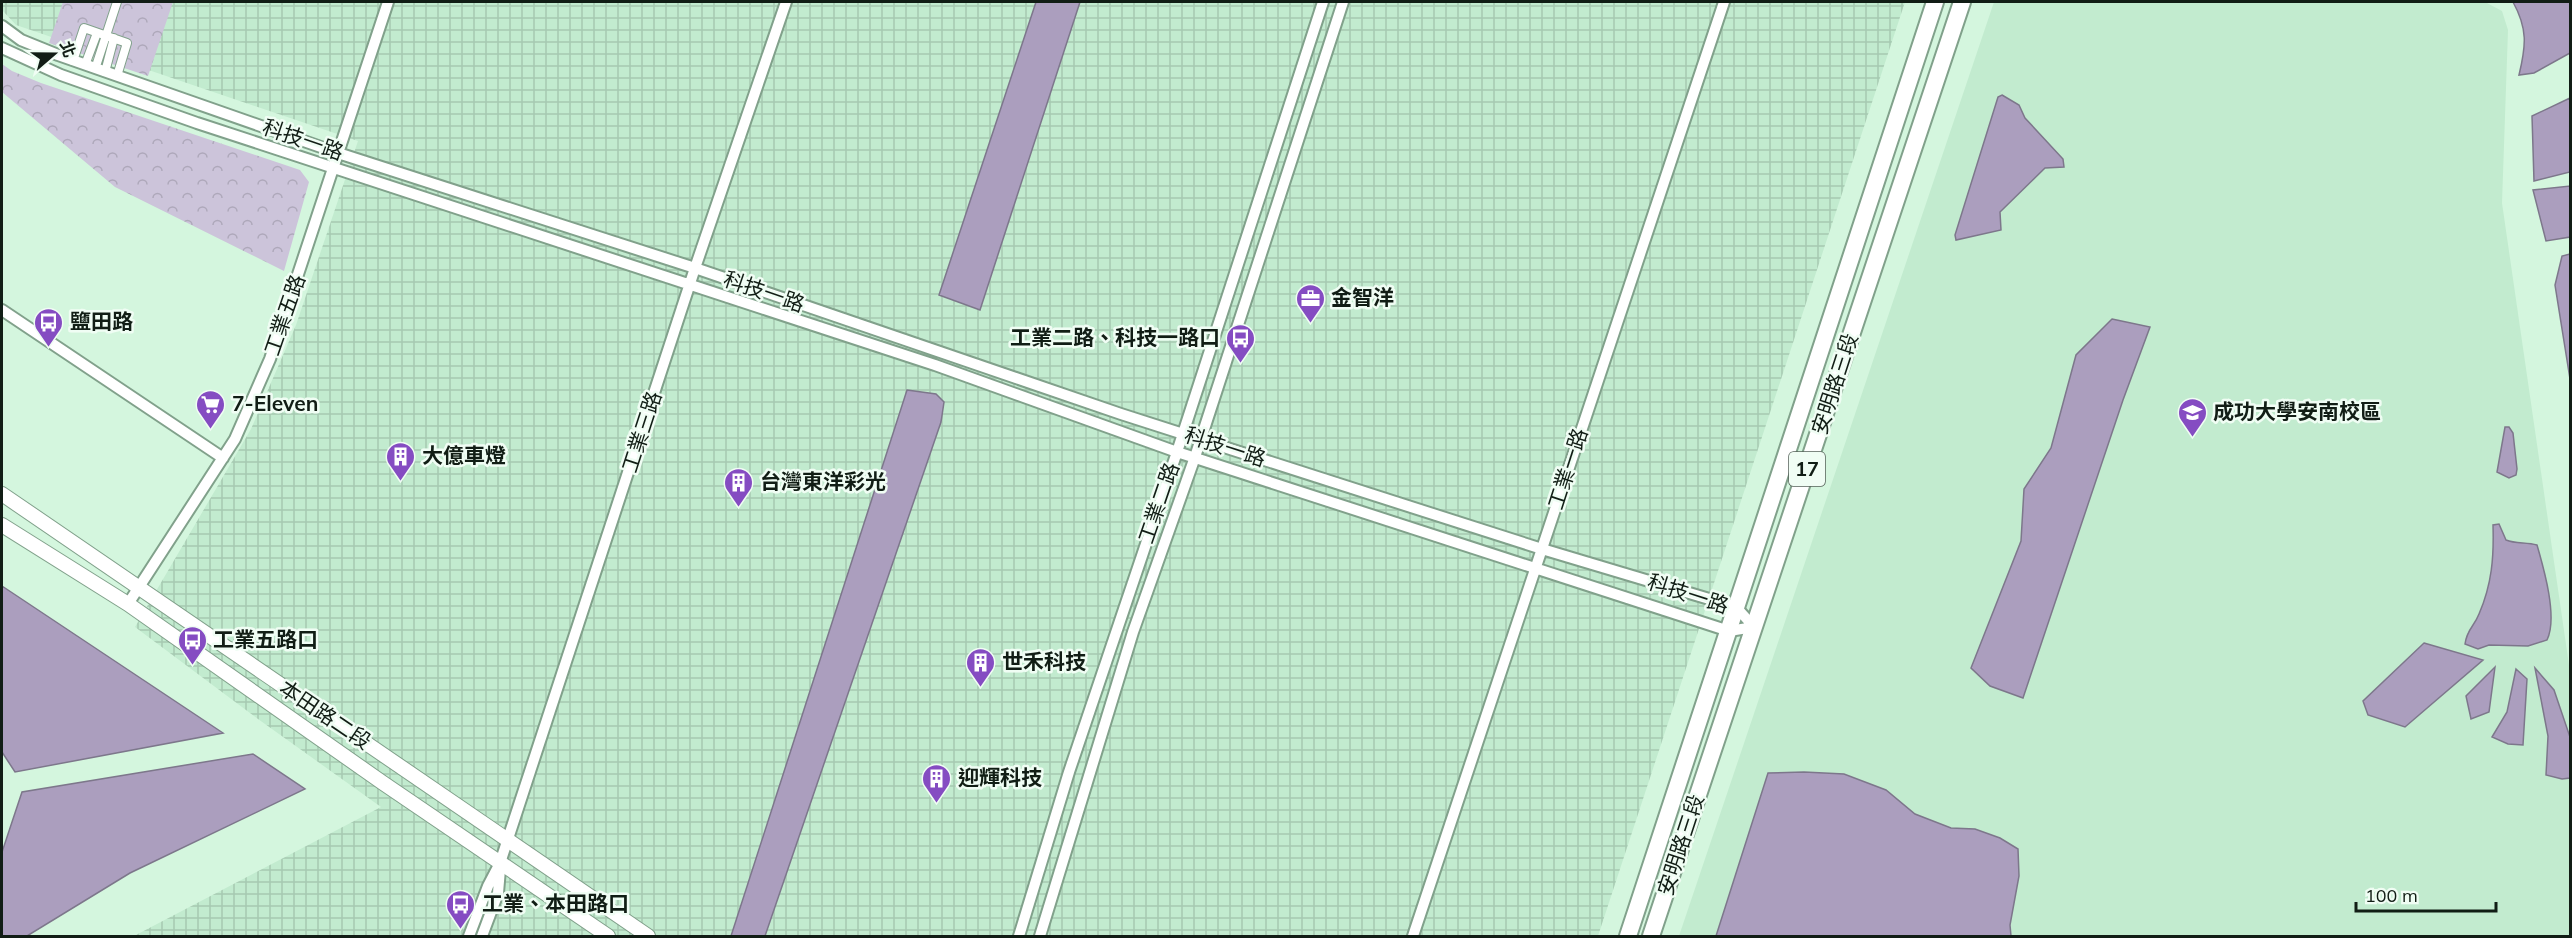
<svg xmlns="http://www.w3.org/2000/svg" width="2572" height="938" font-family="Mulish,'Noto Sans TC',sans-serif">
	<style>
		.built { fill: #c2ebcf }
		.industrial { fill: url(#industrial-grid) }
		.park { fill: url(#park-crowns) }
		.water { fill: #ab9ebe; stroke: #7d778b; stroke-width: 1.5 }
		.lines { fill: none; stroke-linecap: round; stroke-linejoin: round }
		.pedestrian-casing { stroke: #81a18b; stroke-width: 10 }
		.minor-casing { stroke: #81a18b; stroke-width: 14 }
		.tertiary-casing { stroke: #81a18b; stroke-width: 16 }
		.primary-casing { stroke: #81a18b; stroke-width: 20 }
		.pedestrian { stroke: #fff; stroke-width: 8 }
		.minor { stroke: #fff; stroke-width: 10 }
		.tertiary { stroke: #fff; stroke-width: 14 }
		.primary { stroke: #fff; stroke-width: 16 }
		.labels { text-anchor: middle; stroke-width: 5; stroke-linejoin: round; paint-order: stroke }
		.shield { fill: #f0fdf4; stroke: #546058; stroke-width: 1.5 }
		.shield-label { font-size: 20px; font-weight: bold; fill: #111d15 }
		.street-label { font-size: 21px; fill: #111d15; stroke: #f0fdf4 }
		.poi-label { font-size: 21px; font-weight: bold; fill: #111d15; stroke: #f0fdf4; text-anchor: start }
	</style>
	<defs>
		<pattern id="industrial-grid" width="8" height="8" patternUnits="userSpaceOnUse" patternTransform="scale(1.5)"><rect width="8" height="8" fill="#c2ebcf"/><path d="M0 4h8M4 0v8" fill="none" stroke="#a6c9b1"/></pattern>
		<pattern id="park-crowns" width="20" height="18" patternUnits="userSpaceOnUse" patternTransform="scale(1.5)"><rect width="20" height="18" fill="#ccc4da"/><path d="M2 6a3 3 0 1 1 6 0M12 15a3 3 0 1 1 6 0" fill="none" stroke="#aea8ba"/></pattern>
	</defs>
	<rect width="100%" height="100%" fill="#d4f6de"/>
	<path class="built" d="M1994,2H2485L2502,11L2508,30L2502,203L2570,672V936H1679Z"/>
	<path class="industrial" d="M2,2H1905L1598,936H134L381,807L258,719L135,627L251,429L296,325L358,141L16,25L2,10Z"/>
	<path class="park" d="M63,2H173L148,76L49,43Z
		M2,64L12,71L41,83L300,170L309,182L284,271L115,187L2,92Z"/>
	<path class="water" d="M1036,2H1080L980,310L939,295Z
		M2513,2H2570V53L2534,73L2519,75C2526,46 2528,29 2513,2Z
		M2002,95L2019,105L2025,118L2063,159L2064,167L2045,168L2000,212L2001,230L1956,240L1955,235L1998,97Z
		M2570,98V172L2534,181L2532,116Z
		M2570,186V237L2546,241L2533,190Z
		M2570,254V379L2555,285L2562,256Z
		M2112,319L2150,327L2123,400L2023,698L1990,686L1971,668L2021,541L2024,489L2051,448L2076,355Z
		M907,390L936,394L944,402L941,422L765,936H731Z
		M2505,427H2509L2513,433L2517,469L2516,475L2509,478L2497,472Z
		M2499,524L2506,540C2516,544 2526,542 2537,545C2544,569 2558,618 2547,640L2528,646L2489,645L2478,649L2465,644C2467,629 2474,627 2479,614C2492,584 2494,557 2493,525Z
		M2,586L223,733L15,772L2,752Z
		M2424,643L2483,660L2405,727L2368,715L2363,701Z
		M2495,667L2489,712L2471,719L2466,696Z
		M2535,668L2554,690L2570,737V778L2562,779L2546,775L2548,736Z
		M2516,669L2527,679L2523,745L2508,744L2492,737L2507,712Z
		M253,754L305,789L130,873L27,936H2V852L22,792Z
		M1804,772L1844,774L1886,790L1915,814L1951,828L1975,829L2000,838L2018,849L2019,876L2010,925L2011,936H1716L1768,773Z"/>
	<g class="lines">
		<defs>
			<path id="pedestrian" d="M73,61L84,28L127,43L117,76
				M97,63L117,2
				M85,65L97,33
				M105,72L114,38"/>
			<path id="minor" d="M2,26L21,40L58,55L338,153L695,268L1121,414L1542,549L1736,607L1754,627
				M2,48L61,75L197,123L935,365L1177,452L1729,631L1754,627
				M2,310L223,458
				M128,604L235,439L270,359L388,2
				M469,936L488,886L500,863L695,268L786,2
				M482,936L498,893L500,869
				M1019,936L1069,772L1177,452L1323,2
				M1040,936L1133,632L1195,457L1343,2
				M1413,936L1724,2"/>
			<path id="tertiary" d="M2,494L648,936
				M2,525L128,604L383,783L608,936"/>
			<path id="primary" d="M1628,936L1935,2
				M1651,936L1962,2"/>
		</defs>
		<use href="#pedestrian" class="pedestrian-casing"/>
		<use href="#minor" class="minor-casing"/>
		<use href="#tertiary" class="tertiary-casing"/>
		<use href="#primary" class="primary-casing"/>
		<use href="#pedestrian" class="pedestrian"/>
		<use href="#minor" class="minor"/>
		<use href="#tertiary" class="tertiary"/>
		<use href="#primary" class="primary"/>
	</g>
	<defs>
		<symbol id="office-pin" viewBox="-11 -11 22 30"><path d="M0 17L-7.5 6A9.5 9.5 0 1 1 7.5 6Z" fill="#854cc2" stroke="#f0fdf4"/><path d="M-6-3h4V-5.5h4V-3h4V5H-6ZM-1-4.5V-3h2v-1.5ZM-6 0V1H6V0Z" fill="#fff"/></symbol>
		<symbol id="bus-pin" viewBox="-11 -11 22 30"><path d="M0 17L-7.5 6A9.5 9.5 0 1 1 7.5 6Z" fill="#854cc2" stroke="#f0fdf4"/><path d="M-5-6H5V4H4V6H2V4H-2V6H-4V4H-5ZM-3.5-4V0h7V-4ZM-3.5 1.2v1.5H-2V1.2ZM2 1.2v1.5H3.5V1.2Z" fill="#fff"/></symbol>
		<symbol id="supermarket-pin" viewBox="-11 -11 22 30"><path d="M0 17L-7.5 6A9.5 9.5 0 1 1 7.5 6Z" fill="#854cc2" stroke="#f0fdf4"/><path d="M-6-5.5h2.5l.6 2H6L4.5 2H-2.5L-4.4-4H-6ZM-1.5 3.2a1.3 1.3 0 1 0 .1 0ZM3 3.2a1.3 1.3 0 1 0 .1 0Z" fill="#fff"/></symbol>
		<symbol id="university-pin" viewBox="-11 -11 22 30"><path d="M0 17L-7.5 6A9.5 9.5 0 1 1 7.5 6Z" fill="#854cc2" stroke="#f0fdf4"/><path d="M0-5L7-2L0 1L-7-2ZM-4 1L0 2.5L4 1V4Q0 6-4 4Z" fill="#fff"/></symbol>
		<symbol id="building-pin" viewBox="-11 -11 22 30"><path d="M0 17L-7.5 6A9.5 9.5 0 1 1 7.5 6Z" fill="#854cc2" stroke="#f0fdf4"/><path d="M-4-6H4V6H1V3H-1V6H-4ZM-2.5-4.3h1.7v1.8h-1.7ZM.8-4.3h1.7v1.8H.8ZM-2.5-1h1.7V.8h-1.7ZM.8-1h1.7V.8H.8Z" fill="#fff"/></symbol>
	</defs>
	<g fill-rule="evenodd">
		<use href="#office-pin" x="1294" y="282" width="33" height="45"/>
		<use href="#bus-pin" x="32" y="306" width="33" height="45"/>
		<use href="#bus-pin" x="1224" y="322" width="33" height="45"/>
		<use href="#supermarket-pin" x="194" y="388" width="33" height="45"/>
		<use href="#university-pin" x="2176" y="396" width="33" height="45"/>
		<use href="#building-pin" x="384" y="440" width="33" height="45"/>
		<use href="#building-pin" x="722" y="466" width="33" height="45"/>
		<use href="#bus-pin" x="176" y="624" width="33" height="45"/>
		<use href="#building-pin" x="964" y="646" width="33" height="45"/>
		<use href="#building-pin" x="920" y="762" width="33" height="45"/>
		<use href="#bus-pin" x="444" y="888" width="33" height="45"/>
	</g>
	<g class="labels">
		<rect class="shield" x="1789" y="452" width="36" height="34" rx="4.5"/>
		<g class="shield-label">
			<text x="1807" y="476">17</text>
		</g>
		<g class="street-label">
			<text transform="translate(303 140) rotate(19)" y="7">科技一路</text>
			<text transform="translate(764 292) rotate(19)" y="7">科技一路</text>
			<text transform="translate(285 315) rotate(-71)" y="7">工業五路</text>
			<text transform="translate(1835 384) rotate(-72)" y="7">安明路三段</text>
			<text transform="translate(642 432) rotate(-72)" y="7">工業三路</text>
			<text transform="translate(1225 447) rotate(18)" y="7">科技一路</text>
			<text transform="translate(1568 469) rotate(-72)" y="7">工業一路</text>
			<text transform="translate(1159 503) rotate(-71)" y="7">工業二路</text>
			<text transform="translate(1688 594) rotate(18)" y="7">科技一路</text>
			<text transform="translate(325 715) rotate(34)" y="7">本田路二段</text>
			<text transform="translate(1681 845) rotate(-72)" y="7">安明路三段</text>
		</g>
		<g class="poi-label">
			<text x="1331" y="305">金智洋</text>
			<text x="70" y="329">鹽田路</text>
			<text x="1220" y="345" text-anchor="end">工業二路、科技一路口</text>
			<text x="232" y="411">7-Eleven</text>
			<text x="2213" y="419">成功大學安南校區</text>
			<text x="422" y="463">大億車燈</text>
			<text x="760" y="489">台灣東洋彩光</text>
			<text x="213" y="647">工業五路口</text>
			<text x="1002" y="669">世禾科技</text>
			<text x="958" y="785">迎輝科技</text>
			<text x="482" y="911">工業、本田路口</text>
		</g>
	</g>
	<rect width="2572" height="938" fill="none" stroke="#111d15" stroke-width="6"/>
	<g transform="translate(54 54) rotate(70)" stroke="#f0fdf4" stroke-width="4.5" paint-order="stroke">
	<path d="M0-4.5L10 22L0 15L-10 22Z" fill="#111d15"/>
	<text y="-9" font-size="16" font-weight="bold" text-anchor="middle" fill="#111d15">北</text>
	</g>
	<path d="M2356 902v9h140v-9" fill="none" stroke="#111d15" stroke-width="3"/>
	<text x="2365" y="902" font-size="18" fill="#111d15" stroke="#f0fdf4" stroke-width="4.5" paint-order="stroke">100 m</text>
</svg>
